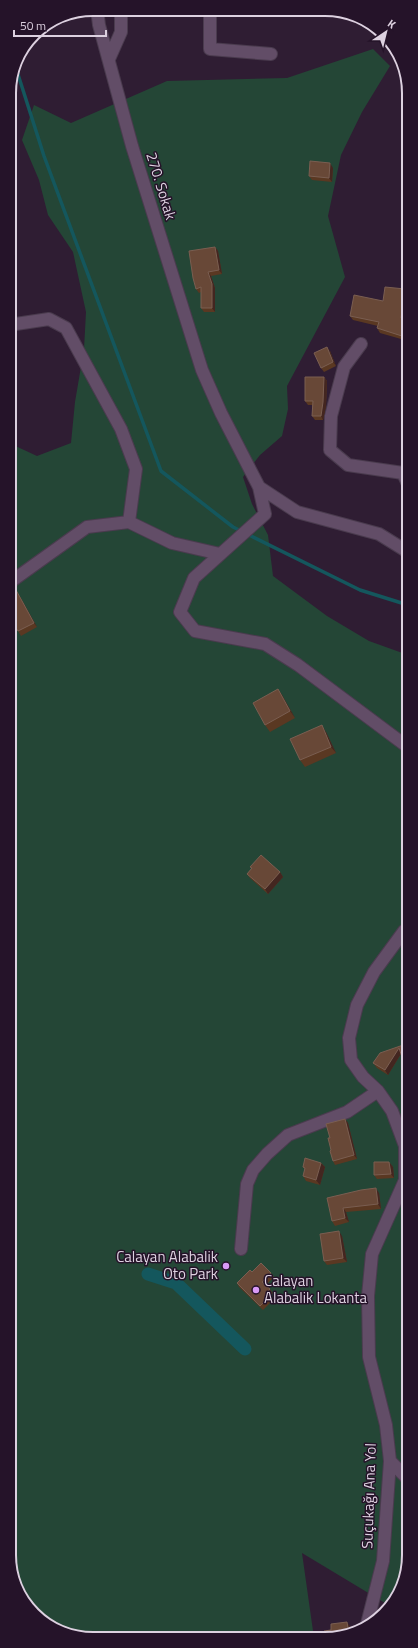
<svg xmlns="http://www.w3.org/2000/svg" width="418" height="1648" font-family="'Titillium Web',sans-serif">
	<style>
		.green { fill: #244636 }
		.lines { fill: none; stroke-linecap: round; stroke-linejoin: round }
		.stream { stroke: #14575d; stroke-width: 3.5 }
		.canal { stroke: #14575d; stroke-width: 13 }
		.minor-casing { stroke: #4a3b4e; stroke-width: 14 }
		.minor { stroke: #624d67; stroke-width: 12 }
		.wall { fill: #5a3822 }
		.shaded-wall { fill: #432620 }
		.building { fill: #684837; stroke: #7a5e51 }
		.poi-dot { fill: #d99af7; stroke: #251329; stroke-width: 1.5 }
		.labels { text-anchor: middle; stroke-width: 3; stroke-linejoin: round; paint-order: stroke }
		.street-label { font-size: 15px; fill: #ddd1e0; stroke: #251329 }
		.poi-label { font-size: 15px; fill: #ddd1e0; stroke: #251329; text-anchor: end }
		.rim { fill: none; stroke: #ddd1e0; stroke-width: 2 }
	</style>
	<rect width="100%" height="100%" fill="#2f1d33"/>
	<path class="green" d="M373,49L390,66L362,112L341,155L328,216L345,277L287,386L288,409L282,436L260,455L243,477L252,504L268,535L273,576L327,616L369,641L408,655L409,1560L390,1606L302,1553L314,1638L77,1637L34,1614L10,1566L9,443L37,456L71,443L75,402L84,349L86,312L73,252L48,215L39,180L22,140L34,105L71,123L167,81L287,78Z"/>
	<g class="lines">
		<path class="stream" d="M15,65L44,156L161,471L233,527L241,531
			M247,534L360,590L408,605"/>
		<path class="canal" d="M148,1274L176,1283L245,1349"/>
		<defs>
			<path id="minor" d="M97,9L99,25L132,146L202,370L221,413L259,487L297,512L379,534L408,552
				M210,10V49L271,54
				M109,59L121,32V9
				M9,325L49,319L66,328L121,429L136,469L129,522
				M361,344L344,367L331,416L330,450L348,465L403,473L408,484
				M259,487L265,514L194,578L180,612L195,631L265,644L298,665L409,748
				M9,583L87,527L129,522L172,543L220,554
				M241,1249L247,1184L253,1170L267,1154L288,1135L347,1112L378,1091
				M390,1461L409,1480
				M366,1628L383,1561L390,1461L386,1425L369,1357L368,1296L372,1254L405,1180V1146L392,1111L378,1091L363,1077L351,1060L349,1038L357,1005L374,972L404,931L409,928"/>
		</defs>
		<use href="#minor" class="minor-casing"/>
		<use href="#minor" class="minor"/>
	</g>
	<path class="wall" d="M333,168L332,182L312,180L309,176Z
		M215,247L218,251L222,274L211,276L215,288V312H204L201,308V292L199,293L196,289Z
		M408,294L405,319L408,341L380,333L377,328L378,326L353,320L350,316L383,301Z
		M330,351L336,366L324,372L321,368Z
		M324,377L327,381L326,406L323,420H315L312,416V405H308L305,401Z
		M19,595L37,627L21,636L18,631Z
		M278,689L282,695L295,718L270,732L265,725Z
		M326,732L336,753L305,767L300,760Z
		M250,867L280,872L283,877L268,894L250,878L247,874L252,869Z
		M409,1043V1067H407L404,1063L401,1054L388,1075L377,1068L373,1063Z
		M345,1119L348,1123L357,1159L335,1165L333,1161L330,1138Z
		M389,1162L393,1167L394,1178L377,1179L374,1175Z
		M321,1163L325,1167L320,1185L306,1181L303,1176L305,1170L303,1167Z
		M379,1193L381,1209L346,1212L349,1222L335,1226L332,1221L327,1198Z
		M342,1236L347,1262L327,1265L324,1261Z
		M252,1272L271,1273L274,1277L266,1285L273,1293L270,1296L273,1300L263,1310L239,1287L237,1283Z"/>
	<path class="shaded-wall" d="M330,163L333,168L332,182L329,178Z
		M215,247L218,251L222,274L219,270Z
		M208,272L211,276L215,288V312L212,308Z
		M405,289L408,294L404,323L401,318Z
		M408,325V341L405,337Z
		M327,347L330,351L336,366L333,362Z
		M324,377L327,381L326,406L323,420L321,416Z
		M16,590L19,595L37,627L34,623Z
		M278,689L282,695L295,718L290,711Z
		M322,725L326,732L336,753L331,747Z
		M280,872L283,877L268,894L265,889Z
		M399,1048L402,1052L388,1075L385,1070Z
		M345,1119L348,1123L357,1159L354,1155Z
		M389,1162L393,1167L394,1178L391,1174Z
		M321,1163L325,1167L320,1185L316,1180Z
		M376,1188L379,1193L381,1209L378,1204Z
		M343,1208L346,1212L349,1222L345,1218Z
		M339,1231L342,1236L347,1262L343,1258Z
		M347,1622L350,1626L351,1634H349Z"/>
	<path class="building" d="M310,161L330,163L329,178L309,176Z
		M215,247L219,270L208,272L212,284V308H201V287L196,289L193,278L189,251Z
		M385,287L405,289L401,318L408,320V325L405,337L377,328L379,322L350,316L354,295L383,301Z
		M327,347L333,362L321,368L314,353Z
		M305,377H324L323,402L321,416H312L313,401H305Z
		M16,590L34,623L18,631L9,616V594Z
		M278,689L290,711L265,725L253,703Z
		M322,725L331,747L300,760L290,739Z
		M261,855L280,872L265,889L247,874L252,868L250,867Z
		M409,1043V1061L404,1063L399,1048L385,1070L373,1063L380,1053Z
		M406,1110H409V1129Z
		M345,1119L354,1155L333,1161L330,1151L331,1150L328,1138H330L326,1124Z
		M305,1158L321,1163L316,1180L303,1176L305,1168L303,1167Z
		M374,1162H389L391,1174L374,1175Z
		M376,1188L378,1204L343,1208L345,1218L332,1221L327,1198L361,1190Z
		M339,1231L343,1258L324,1261L320,1234Z
		M261,1263L271,1273L262,1282L270,1289L267,1292L270,1296L260,1306L237,1283L250,1270L252,1272Z
		M347,1622L349,1634L336,1638H326L324,1631L331,1630V1624Z"/>
	<g class="poi-dot">
		<circle cx="226" cy="1266" r="4"/>
		<circle cx="256" cy="1290" r="4"/>
	</g>
	<g class="labels">
		<g class="street-label">
			<text transform="translate(161 186) rotate(73)" y="5">270. Sokak</text>
			<text transform="translate(369 1496) rotate(-88)" y="5">Suçukağı Ana Yol</text>
		</g>
		<g class="poi-label">
			<text x="218" y="1262">Calayan Alabalik<tspan x="218" dy="17">Oto Park</tspan></text>
			<text x="264" y="1286" text-anchor="start">Calayan<tspan x="264" dy="17">Alabalik Lokanta</tspan></text>
		</g>
	</g>
	<path d="M0 0H418V1648H0ZM93 16H325A77 77 0 0 1 402 93V1555A77 77 0 0 1 325 1632H93A77 77 0 0 1 16 1555V93A77 77 0 0 1 93 16Z" fill="#251329" fill-rule="evenodd"/>
	<path class="rim" d="M93 16H325A77 77 0 0 1 402 93V1555A77 77 0 0 1 325 1632H93A77 77 0 0 1 16 1555V93A77 77 0 0 1 93 16Z"/>
	<g transform="translate(386 32) rotate(35)" stroke="#251329" stroke-width="3" paint-order="stroke">
	<path d="M0-3L7 15L0 10L-7 15Z" fill="#ddd1e0"/>
	<text y="-6" font-size="11" font-weight="bold" text-anchor="middle" fill="#ddd1e0">K</text>
	</g>
	<path d="M14 30v6h92v-6" fill="none" stroke="#ddd1e0" stroke-width="2"/>
	<text x="20" y="30" font-size="12" fill="#ddd1e0" stroke="#251329" stroke-width="3" paint-order="stroke">50 m</text>
</svg>
